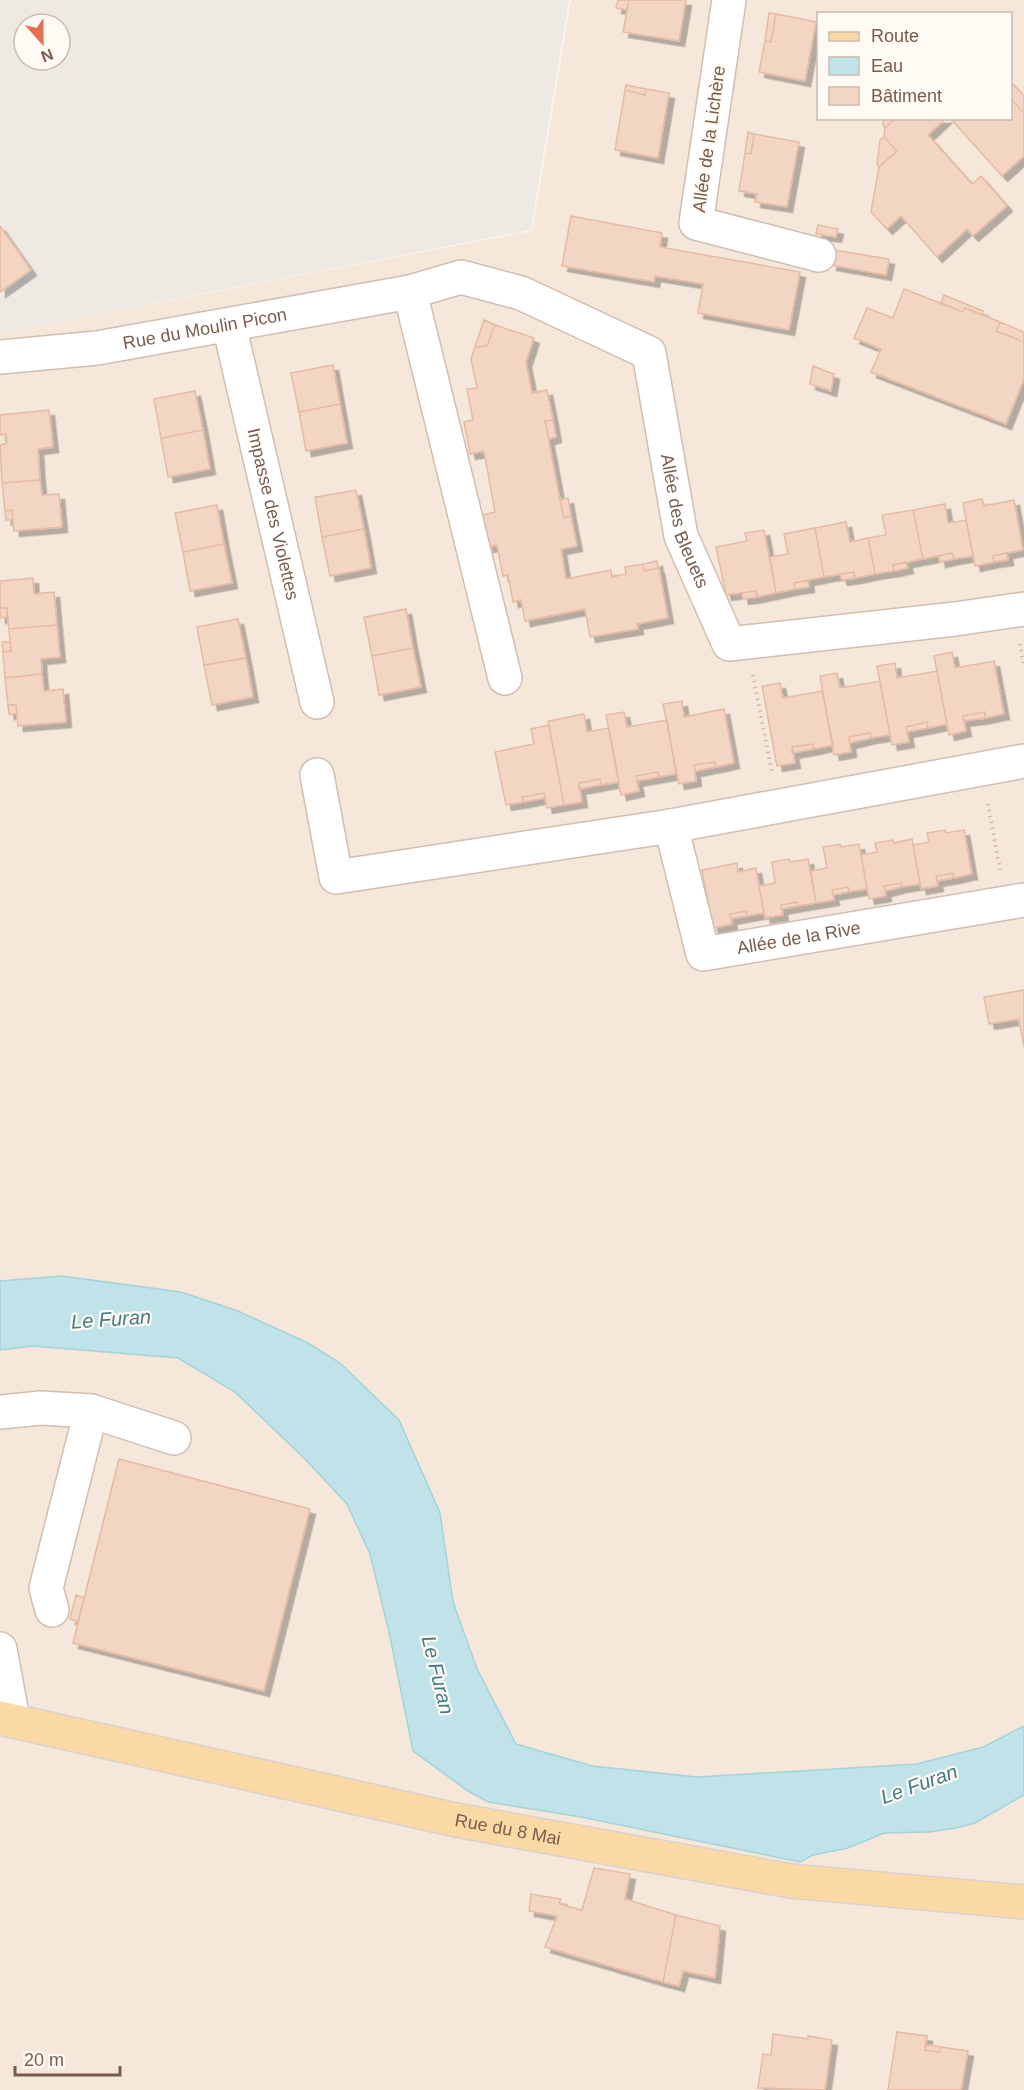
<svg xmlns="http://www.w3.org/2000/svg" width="1024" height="2090" font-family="Helvetica,sans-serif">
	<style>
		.residential { fill: #f5e8da; fill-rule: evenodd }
		.industrial { fill: #efe9e4; fill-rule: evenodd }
		.water { fill: #bfe3e8; stroke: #a5d3da; stroke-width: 1.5 }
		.building { fill: #f3d5c3; stroke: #e6bba3; stroke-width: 1.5; filter: url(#shadow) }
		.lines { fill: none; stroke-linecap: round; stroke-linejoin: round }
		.minor-casing { stroke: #d1beb0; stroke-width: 36 }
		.major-casing { stroke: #dad1cd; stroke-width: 36 }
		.path { stroke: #d9b8a5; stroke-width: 4; stroke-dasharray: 1.5 4.5; stroke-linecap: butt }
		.minor { stroke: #fff; stroke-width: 33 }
		.major { stroke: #fbd9a5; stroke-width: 33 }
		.labels { text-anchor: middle; stroke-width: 4.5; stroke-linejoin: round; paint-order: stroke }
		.street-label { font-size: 18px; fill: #7a5c4d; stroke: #fffaf3 }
		.water-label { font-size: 20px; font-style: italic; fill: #437c86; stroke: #fffaf3 }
	</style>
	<defs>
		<filter id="shadow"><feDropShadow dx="5.5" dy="5.5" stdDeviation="0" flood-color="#0004"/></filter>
	</defs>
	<rect width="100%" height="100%" fill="#fdf6ec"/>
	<path class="residential" d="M571,0H1024V2090H0V333L532,231ZM818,14H1010V118H818Z"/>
	<path class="industrial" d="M0,0H569L531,230L0,333ZM24,24H60V60H24Z"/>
	<path class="water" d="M62,1276L181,1292L238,1311L308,1343L340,1363L399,1420L440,1513L453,1602L477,1669L516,1744L592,1766L697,1777L917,1764L983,1747L1024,1726V1795L975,1823L956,1828L929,1832L884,1833L848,1848L813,1855L800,1862L581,1817L488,1802L468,1791L413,1751L389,1632L370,1554L347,1504L305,1459L235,1392L178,1358L33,1346L0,1350V1281Z"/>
	<path class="building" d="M618,0H629L627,10L616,8Z
		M629,0H686L679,41L623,32Z
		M769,13L776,14L771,42L765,41Z
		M776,14L816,22L805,81L759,72L765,41L771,42Z
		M1010,81L1024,96V113L1010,98Z
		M626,85L646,89L645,95L625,90Z
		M646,89L669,93L658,158L615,150L625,90L645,95Z
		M1010,98L1024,113V156L1002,176L950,118H1010Z
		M884,118H896L885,128L883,125Z
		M896,118H946L928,135L972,184L981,176L1007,206L973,236L967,229L937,257L901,216L887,229L871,212L879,167L897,151L884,137L885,128Z
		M748,132L754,134L751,154L745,153Z
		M754,134L799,142L787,207L755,202L757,194L739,191L745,153L751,154Z
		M884,137L897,151L879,167L877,164L880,140Z
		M571,216L662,233L660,247L800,272L789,330L698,313L703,284L655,276L654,282L562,266Z
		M818,225L838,229L836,237L816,234Z
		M0,226L31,270L0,292Z
		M834,250L889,259L886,275L831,265Z
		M904,289L963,312L965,308L1000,322L996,331L1024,342V379L1006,424L871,372L881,349L854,338L867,308L893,318Z
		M944,295L983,311L982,315L965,308L963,312L941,303Z
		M484,320L495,325L487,346L475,347Z
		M1000,322L1024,332V342L996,331Z
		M495,325L534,338L526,362L532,393L547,390L553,420L545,421L560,500L564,518L571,516L577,546L561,549L566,579L611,570L612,577L626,574L625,567L643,564L644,571L659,568L668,618L637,624L638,629L590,637L585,609L525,621L521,600L513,602L508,575L503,576L497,545L488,547L482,515L495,512L484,451L470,454L464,422L473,420L467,389L477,388L471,359L475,347L487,346Z
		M333,365L340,404L299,412L291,373Z
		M813,366L834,374L831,391L810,384Z
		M195,391L203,430L161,438L154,399Z
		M340,404L347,443L306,451L299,412Z
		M49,410L53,447L38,449L40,480L2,483L0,445L7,443L6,434L0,435V415Z
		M553,420L556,437L549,439L545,421Z
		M203,430L210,469L168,477L161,438Z
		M40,480L42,495L59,494L62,527L14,531L12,510L5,511L2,483Z
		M356,490L364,529L322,537L315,497Z
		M568,498L571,516L564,518L560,500Z
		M982,499L984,506L1014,500L1023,550L993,556L994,562L975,566L963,503Z
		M945,504L948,523L966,520L973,556L954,559L952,553L923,559L913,510Z
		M217,505L224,544L183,552L175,513Z
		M12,510L13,520H6L5,511Z
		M913,510L923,559L893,565L894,571L875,574L868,538L886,535L882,515Z
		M846,522L850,542L868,538L875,574L855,578L854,572L824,577L815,528Z
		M815,528L824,577L794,583L795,589L776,593L770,557L788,554L784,534Z
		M364,529L371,568L330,576L322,537Z
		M764,530L776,593L757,597L756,591L726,595L716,547L747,541L745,533Z
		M224,544L232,583L190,591L183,552Z
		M952,553L954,559L940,562L939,556Z
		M1007,553L1008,560L994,562L993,556Z
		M657,561L658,568L644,571L643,564Z
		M906,562L908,568L894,571L893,565Z
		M854,572L855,578L842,580L840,574Z
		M33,578L34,594L54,592L57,625L9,629L7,608H0V581Z
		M808,580L809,587L795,589L794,583Z
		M756,591L757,597L743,599L742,593Z
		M0,608H7V617L0,618Z
		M406,609L413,648L372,656L364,617Z
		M238,619L246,658L204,665L197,627Z
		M57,625L60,657L41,659L42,674L5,678L3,652L11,651L9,629Z
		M2,642H10L11,651L3,652Z
		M413,648L421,687L379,695L372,656Z
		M952,652L955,668L994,661L1004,714L985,718V712L963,716L966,731L949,735L934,656Z
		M246,658L253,697L212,705L204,665Z
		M895,663L897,678L937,671L947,724L928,728L927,722L906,727L909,742L892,745L877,666Z
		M837,673L840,688L880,681L890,735L871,738L870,733L849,737L851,752L834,755L820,676Z
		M42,674L44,691L63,689L66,722L18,726L16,705H8L5,678Z
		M780,683L783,698L822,691L833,745L814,749L813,744L792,747L795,763L777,766L762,686Z
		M682,701L684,717L724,709L734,763L716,767L715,762L694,765L696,781L679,784L663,704Z
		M8,705H16L17,714H9Z
		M624,712L627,727L667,720L676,774L659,777L658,772L636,776L639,791L621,795L606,715Z
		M985,712V718L964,721L963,716Z
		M584,714L587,732L609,728L619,782L601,785L600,779L579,783L582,802L564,805L548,721Z
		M927,722L928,728L907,732L906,727Z
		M549,725L564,805L547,808L544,793L522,797L524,802L506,805L495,752L534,744L531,729Z
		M870,733L871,738L850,743L849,737Z
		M813,744L814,749L792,753V747Z
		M715,762L716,767L695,771L694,765Z
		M658,772L659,777L637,781L636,776Z
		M600,779L601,785L579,789V783Z
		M544,793L545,798L524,802L522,797Z
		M945,830L946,833L964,830L972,874L954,878L953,873L936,876L938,886L921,889L913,845L929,842L927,833Z
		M912,839L920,884L902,887L901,883L884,886L886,896L869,899L861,855L877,852L875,843L893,840L894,843Z
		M840,844L841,847L859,844L867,889L849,892L848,887L832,890L834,900L816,903L811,871L827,868L823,847Z
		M789,859L790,862L808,859L816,903L798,906L797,902L781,905L783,915L765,918L759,886L775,883L772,862Z
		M737,863L738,872L756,868L764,913L747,916L746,911L730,914L732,924L713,928L702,870Z
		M953,873L954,878L937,881L936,876Z
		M901,883L902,887L885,891L884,886Z
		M848,887L849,892L833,895L832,890Z
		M797,902L798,906L782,909L781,905Z
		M746,911L747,916L731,919L730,914Z
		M1024,990V1047L1019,1019L989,1024L984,997Z
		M119,1459L310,1509L264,1691L73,1643Z
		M76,1595L84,1598L78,1622L70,1619Z
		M594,1868L630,1874L625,1899L676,1915L663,1982L545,1947L557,1916L529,1911L531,1894L561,1899L559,1904L582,1910Z
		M676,1915L720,1926L715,1978L683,1971L679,1986L663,1982Z
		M897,2032L927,2036L925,2050L939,2052L941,2047L968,2051L961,2090H888Z
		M773,2034L808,2039V2036L832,2040L825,2090L758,2088L763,2054L771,2055Z
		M925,2044L941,2047L939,2052L925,2050Z"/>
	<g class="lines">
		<defs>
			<g id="minor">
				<path d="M729,0L696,223L819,255"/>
				<path d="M410,292L505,678"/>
				<path id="s1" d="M229,325L317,702"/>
				<path id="s2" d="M0,357L97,348L410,292L461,277L521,293L649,353L681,536L729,644L955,619L1024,609"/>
				<path id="s3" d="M1024,761L671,826L703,954L1024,900"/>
				<path d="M317,775L336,877L671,826"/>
				<path d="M91,1411L174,1438"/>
				<path d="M0,1412L41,1408L91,1411L46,1588L52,1610"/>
				<path d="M0,1649L13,1720"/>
			</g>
			<g id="major">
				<path id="s4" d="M0,1718L456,1820L791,1881L1024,1902"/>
			</g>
		</defs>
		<use href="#minor" class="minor-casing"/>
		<use href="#major" class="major-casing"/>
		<path class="path" d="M1020,644L1024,666
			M753,675L772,773
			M988,804L1000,870"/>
		<use href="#minor" class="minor"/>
		<use href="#major" class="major"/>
	</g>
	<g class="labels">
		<g class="street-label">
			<text transform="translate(709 139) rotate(-82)" y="6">Allée de la Lichère</text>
			<text dy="6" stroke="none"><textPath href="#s2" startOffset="207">Rue du Moulin Picon</textPath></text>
			<text dy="6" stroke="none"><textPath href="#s1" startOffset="194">Impasse des Violettes</textPath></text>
			<text dy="6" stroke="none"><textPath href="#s2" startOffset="844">Allée des Bleuets</textPath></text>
			<text dy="6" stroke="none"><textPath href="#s3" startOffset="588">Allée de la Rive</textPath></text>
			<text dy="6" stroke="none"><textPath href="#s4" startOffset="520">Rue du 8 Mai</textPath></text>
		</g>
		<g class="water-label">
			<text transform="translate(111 1319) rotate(-4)" y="7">Le Furan</text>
			<text transform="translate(438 1675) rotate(76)" y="7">Le Furan</text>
			<text transform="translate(919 1784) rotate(-20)" y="7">Le Furan</text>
		</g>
	</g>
	<rect x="817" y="12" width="195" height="108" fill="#fffaf3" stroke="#cabbb1" stroke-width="1.5"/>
	<rect x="829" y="32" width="30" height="9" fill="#fbd9a5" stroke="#cabbb1" stroke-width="1.5"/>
	<text x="871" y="42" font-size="18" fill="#7a5c4d">Route</text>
	<rect x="829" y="57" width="30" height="18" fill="#bfe3e8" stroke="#cabbb1" stroke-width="1.5"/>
	<text x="871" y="72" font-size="18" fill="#7a5c4d">Eau</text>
	<rect x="829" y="87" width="30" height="18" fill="#f3d5c3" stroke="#cabbb1" stroke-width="1.5"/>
	<text x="871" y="102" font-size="18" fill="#7a5c4d">Bâtiment</text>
	<g transform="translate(42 42) rotate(159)"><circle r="28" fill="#fffaf3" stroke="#cabbb1" stroke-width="1.5"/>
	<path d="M0-4.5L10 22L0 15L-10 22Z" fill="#e76f51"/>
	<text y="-9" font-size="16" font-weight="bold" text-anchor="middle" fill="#7a5c4d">N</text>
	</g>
	<path d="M15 2066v9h105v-9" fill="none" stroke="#7a5c4d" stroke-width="3"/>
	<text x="24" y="2066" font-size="18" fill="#7a5c4d" stroke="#fffaf3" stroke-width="4.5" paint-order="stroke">20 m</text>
</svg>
